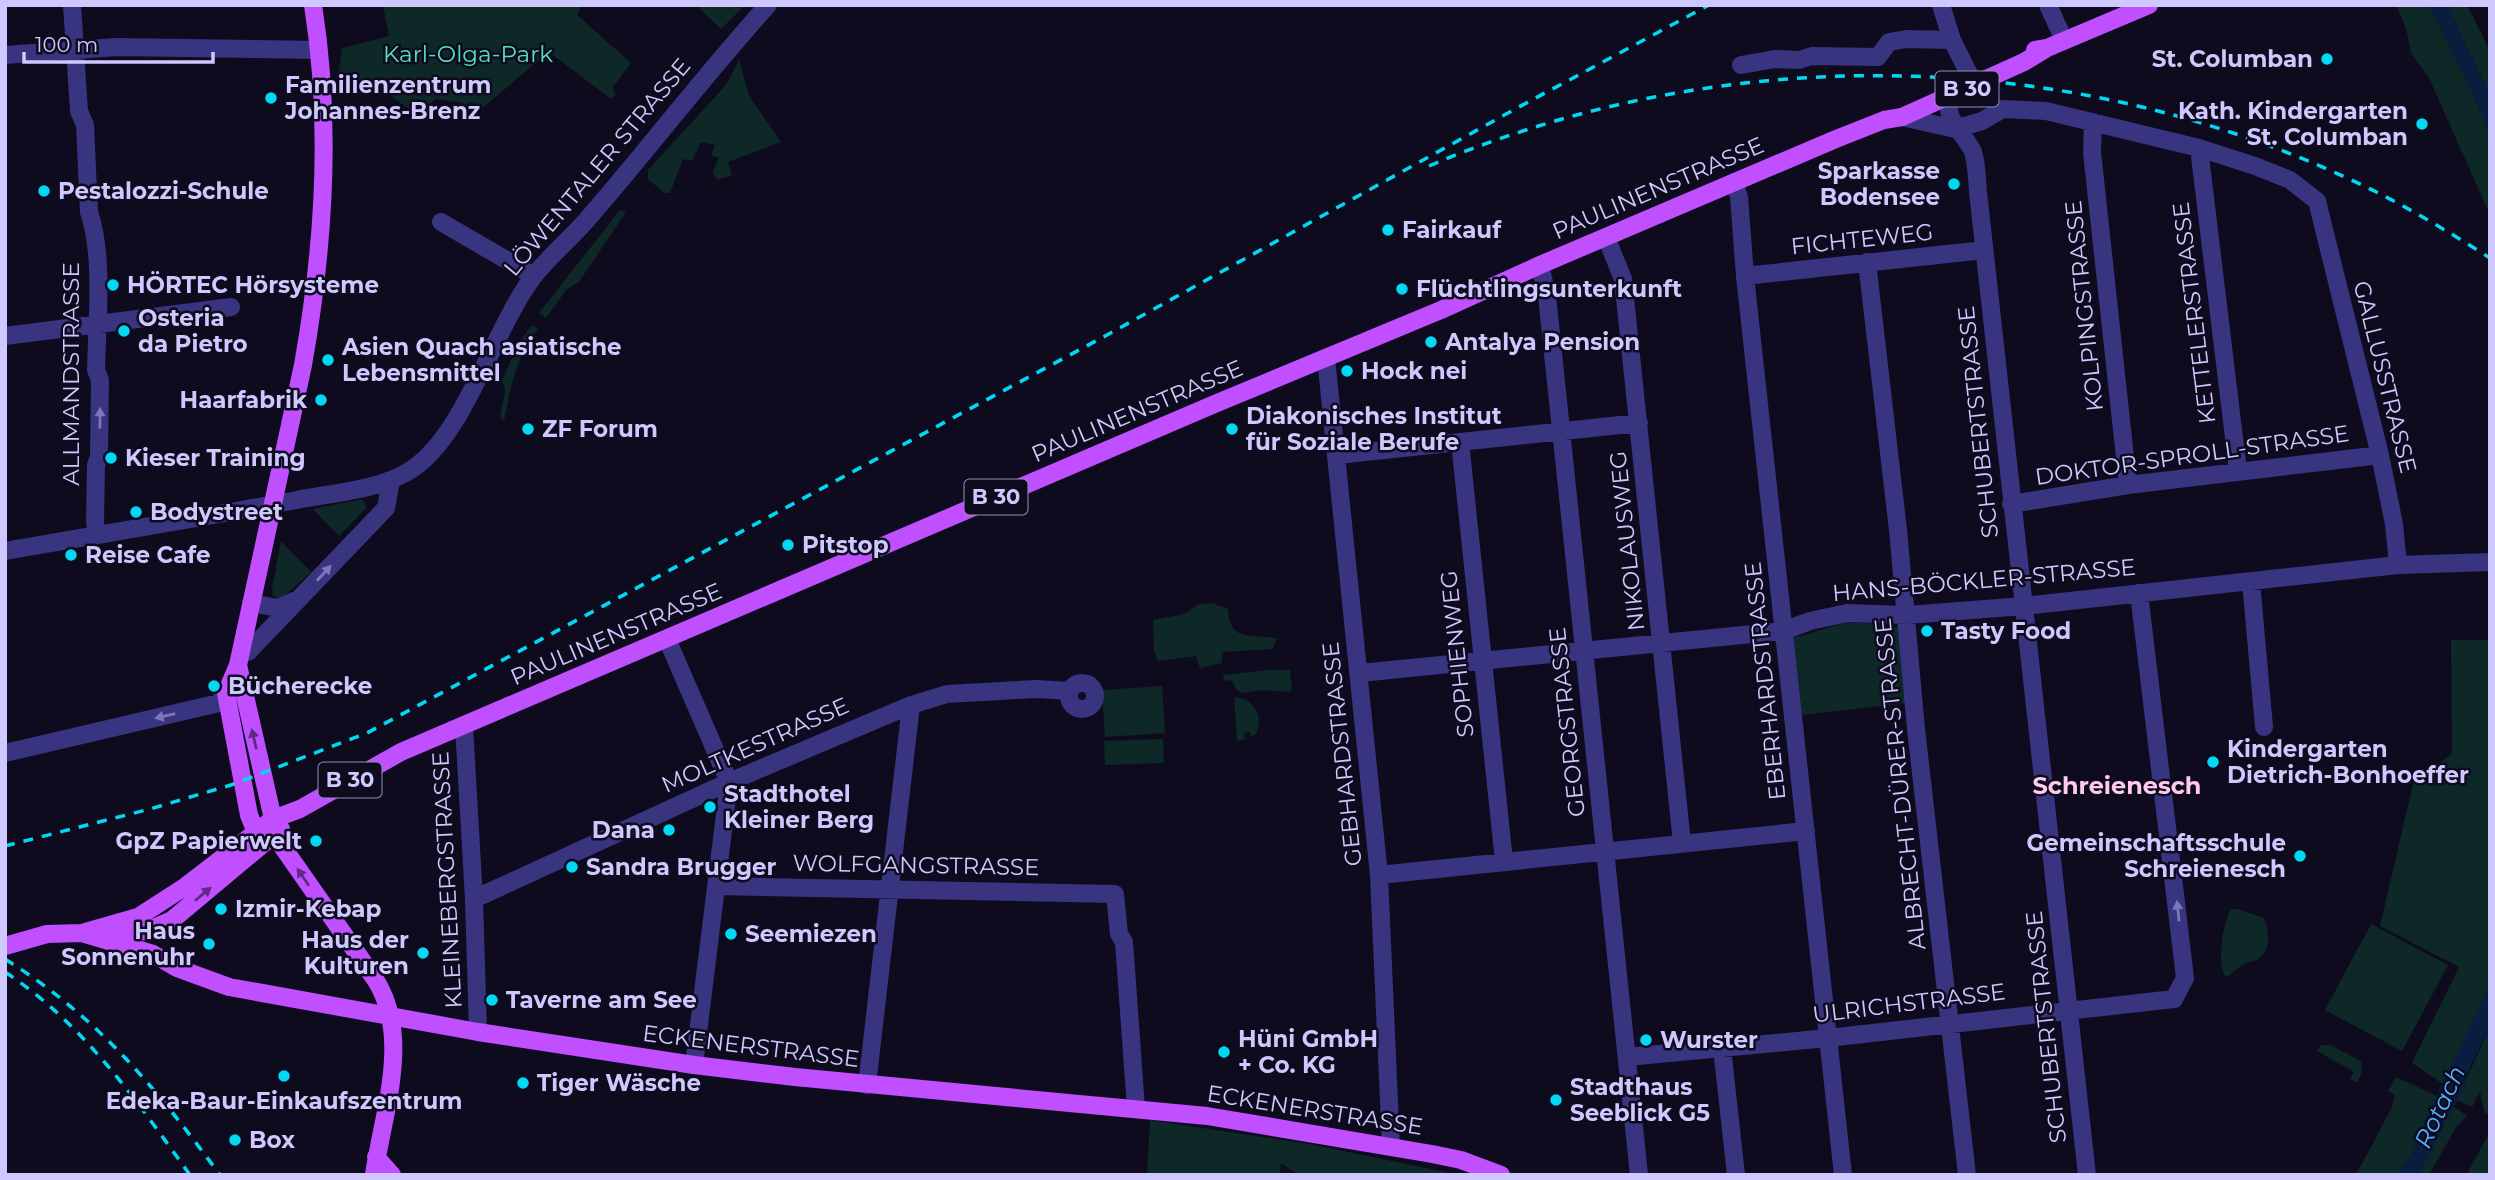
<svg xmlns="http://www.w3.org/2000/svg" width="2495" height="1180" font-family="Montserrat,sans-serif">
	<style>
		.green { fill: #0e2827 }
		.water { fill: #091d3f }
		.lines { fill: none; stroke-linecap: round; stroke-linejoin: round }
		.minor { stroke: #38347f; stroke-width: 18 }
		.major { stroke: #bf4fff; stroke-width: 18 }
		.rail { stroke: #00d9f3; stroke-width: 3.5; stroke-dasharray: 10 9; stroke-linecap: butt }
		.oneway { fill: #7c77b9 }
		.oneway2 { fill: #5e2a83 }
		.poi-dot { fill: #00d9f3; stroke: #0f0b1e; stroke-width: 2.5 }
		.labels { text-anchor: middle; stroke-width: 5; stroke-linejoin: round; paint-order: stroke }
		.shield { fill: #0f0b1e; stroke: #958fbc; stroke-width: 2 }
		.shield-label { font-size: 21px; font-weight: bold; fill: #cfc8ff }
		.park-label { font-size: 23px; fill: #51e2bf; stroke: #0f0b1e }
		.poi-label { font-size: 23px; font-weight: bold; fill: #cfc8ff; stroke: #0f0b1e; text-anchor: start }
		.street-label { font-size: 23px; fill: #cfc8ff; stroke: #0f0b1e }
		.neighbourhood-label { font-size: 24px; font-weight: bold; fill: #ffcaeb; stroke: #0f0b1e }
		.water-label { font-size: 24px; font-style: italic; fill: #56b0ff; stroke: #0f0b1e }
	</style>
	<rect width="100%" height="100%" fill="#0f0b1e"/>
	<path class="green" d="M383,5H582L577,15L631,63L612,88L616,95L611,99L549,52L481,109L472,102L467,106L462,103L435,99L418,116L382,89L337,82L342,48L389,36Z
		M696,5H745L721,29Z
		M2396,5H2429L2473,94L2490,136V215L2429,78L2411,53L2406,28Z
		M2447,5H2467L2490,51V95Z
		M739,60L749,96L781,142L728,162L732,175L717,180L713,171L719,158L711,155L715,145L701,142L692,161L683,159L670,193H664L648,179V170L726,85Z
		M620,210L626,212L579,282L567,289L546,318L539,313Z
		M532,325L538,329C515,359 511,386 504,421L500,417L505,390L502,380L520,341Z
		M358,500H362L367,507L339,536L313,509Z
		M281,541L311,572L281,599L273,596L272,589Z
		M1212,603L1228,609C1229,645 1255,632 1277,639L1272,649L1222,652V663L1200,668L1196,656L1158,661L1154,651L1153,620L1184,614L1197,605Z
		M1843,623H1867L1890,627H1900L1908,703L1801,715L1791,637L1805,635Z
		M2451,640H2490V985L2443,1084L2412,1063L2459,967L2380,926L2414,780L2452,754Z
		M1269,670H1291L1290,676L1292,688L1290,692L1263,690L1242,693L1236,689L1232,681L1224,680L1223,675Z
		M1162,686L1165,733L1105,737L1102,690Z
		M1234,697C1253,697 1266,718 1255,735L1250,737V732L1244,733V738H1249L1237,741Z
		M1163,739L1164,763L1105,765L1104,741Z
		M2231,909H2237L2264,918C2269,929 2271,948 2261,957C2256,962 2251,961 2245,964C2237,967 2233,974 2226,977C2216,966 2223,921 2231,909Z
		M2371,924L2448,965L2402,1051L2325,1010Z
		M2490,1027V1115L2484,1112L2480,1091L2472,1107L2457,1100Z
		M2321,1045H2330L2361,1061L2362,1072L2357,1083L2350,1079L2354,1072L2317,1051Z
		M2396,1077L2437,1096L2412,1153L2398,1175H2356L2392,1107L2395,1095L2388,1091Z
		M2453,1106L2467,1116L2455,1129L2429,1175H2418Z
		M1150,1120L1309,1144L1460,1175H1299L1281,1163L1280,1175H1147Z
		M2490,1132V1175H2466Z"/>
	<path class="water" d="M2429,5H2447L2490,95V136L2473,94Z
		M2490,985V1027L2471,1065L2461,1094L2418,1175H2398L2412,1153L2425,1119Z"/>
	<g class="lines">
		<path class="minor" d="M72,5L79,111L85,125L89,212C104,256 97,322 96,370L100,380L99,457L96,465L95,522L97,535
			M1941,5L1952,40L1970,76
			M2048,5L2064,40
			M5,55L117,47L318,50
			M1741,65L1775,59L1799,60L1812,56L1878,57L1889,42L1906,39L1952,40
			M1956,93C1935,114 1967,135 1973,152C1977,165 1977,179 1978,192L2087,1175
			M1902,117L1955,129L1982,121L2003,109L2046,111L2199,148L2255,166L2290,180L2317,201L2380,455L2394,524L2398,565
			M2093,122L2092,152L2128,485
			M2199,148L2238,471
			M1734,182L1739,197L1745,276L1843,1175
			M441,222L534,276
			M1606,237L1623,279L1682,843
			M1867,262L1898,530L1916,729L1967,1175
			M1540,265L1547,296L1639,1175
			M1745,276L1984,250
			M5,336L231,307
			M1326,358L1379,875L1391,1147
			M1460,442L1504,861
			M1337,455L1639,423
			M2011,504L2128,485L2380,455
			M5,551C102,534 200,518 297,500C331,493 379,490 409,471C464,438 493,330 533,277C550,255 573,237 591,215C651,146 706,73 768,5
			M2251,582L2264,727
			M251,603L278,608L294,601
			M667,639L729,782L694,1065
			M241,652H248L386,508L391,481
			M1360,673L1783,631L1810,621L1847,613L1907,615L2024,606L2398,565L2490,562
			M1069 696a13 13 0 1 1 26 0a13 13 0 1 1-26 0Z
			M464,726L474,899L478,1032
			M5,753L219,703L226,693
			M1379,875L1806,831
			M716,886L1115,894L1119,934L1124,942L1136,1108
			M474,899L729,782L911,705L947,694L1036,689L1070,691
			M1722,1048L1736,1175
			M1627,1057L1828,1038L2174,999L2185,978L2139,593
			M867,1085L911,705"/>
		<path class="major" d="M2035,50L2047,48L2149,5
			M238,665L273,819L275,836L375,979C412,1037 383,1112 374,1175
			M256,832L249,815L226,693L238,665L303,365C324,247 332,124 313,5
			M82,933L138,917L186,886L273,819L300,809L401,752L1217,403L1441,310L1540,265L1836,139L1884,120L1902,117L2024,62L2047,48
			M107,934L147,931L172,920L281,829
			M5,946L47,934L82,933L153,954L177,968L229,987L478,1032L694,1065L795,1077L1207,1116L1432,1154L1461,1160L1501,1175
			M376,1157L392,1175"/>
		<path class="rail" d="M1429,166C1720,42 2061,45 2349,179C2398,201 2444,229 2490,258
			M5,846L150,809L231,785L367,733L1107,335L1517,108L1709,5
			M5,959C99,1018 155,1087 220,1175
			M5,972C83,1023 136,1100 190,1175"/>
	</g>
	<defs><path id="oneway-solid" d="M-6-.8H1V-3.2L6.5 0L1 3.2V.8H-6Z" transform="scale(1.75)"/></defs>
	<g class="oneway">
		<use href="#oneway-solid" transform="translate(100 418) rotate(-89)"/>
		<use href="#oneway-solid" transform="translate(324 573) rotate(-47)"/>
		<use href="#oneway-solid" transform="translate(165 716) rotate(167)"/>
		<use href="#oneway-solid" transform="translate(2178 911) rotate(-96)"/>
	</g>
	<g class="oneway2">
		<use href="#oneway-solid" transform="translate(254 739) rotate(-103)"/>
		<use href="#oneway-solid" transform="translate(303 877) rotate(-124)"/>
		<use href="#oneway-solid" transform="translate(203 894) rotate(-40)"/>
	</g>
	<g class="poi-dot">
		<circle cx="2327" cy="59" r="7"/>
		<circle cx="271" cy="98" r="7"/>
		<circle cx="2422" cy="124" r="7"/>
		<circle cx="1954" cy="184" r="7"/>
		<circle cx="44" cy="191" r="7"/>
		<circle cx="1388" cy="230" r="7"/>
		<circle cx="113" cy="285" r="7"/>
		<circle cx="1402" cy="289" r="7"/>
		<circle cx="124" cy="331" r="7"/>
		<circle cx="1431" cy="342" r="7"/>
		<circle cx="328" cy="360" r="7"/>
		<circle cx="1347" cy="371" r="7"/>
		<circle cx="321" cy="400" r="7"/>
		<circle cx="528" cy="429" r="7"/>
		<circle cx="1232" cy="429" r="7"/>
		<circle cx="111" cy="458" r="7"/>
		<circle cx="136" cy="512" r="7"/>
		<circle cx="788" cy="545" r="7"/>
		<circle cx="71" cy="555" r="7"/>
		<circle cx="1927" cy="631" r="7"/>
		<circle cx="214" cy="686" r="7"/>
		<circle cx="2213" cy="762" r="7"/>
		<circle cx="710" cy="807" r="7"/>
		<circle cx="669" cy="830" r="7"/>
		<circle cx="316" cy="841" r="7"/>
		<circle cx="2300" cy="856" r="7"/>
		<circle cx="572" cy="867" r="7"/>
		<circle cx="221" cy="909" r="7"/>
		<circle cx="731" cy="934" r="7"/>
		<circle cx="209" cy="944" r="7"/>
		<circle cx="423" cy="953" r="7"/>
		<circle cx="492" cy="1000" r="7"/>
		<circle cx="1646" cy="1040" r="7"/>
		<circle cx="1224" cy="1052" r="7"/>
		<circle cx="284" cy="1076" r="7"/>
		<circle cx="523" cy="1083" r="7"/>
		<circle cx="1556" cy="1100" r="7"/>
		<circle cx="235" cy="1140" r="7"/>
	</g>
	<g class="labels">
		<g class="shield">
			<rect x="1935.5" y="71.5" width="63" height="35" rx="5"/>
			<rect x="964.5" y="479.5" width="63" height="35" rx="5"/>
			<rect x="318.5" y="762.5" width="63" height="35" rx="5"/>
		</g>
		<g class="shield-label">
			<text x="1967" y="96">B 30</text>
			<text x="996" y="504">B 30</text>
			<text x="350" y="787">B 30</text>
		</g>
		<g class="park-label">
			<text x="468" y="62">Karl-Olga-Park</text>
		</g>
		<g class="poi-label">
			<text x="2313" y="67" text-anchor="end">St. Columban</text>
			<text x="285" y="93">Familienzentrum<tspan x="285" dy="26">Johannes-Brenz</tspan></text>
			<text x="2408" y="119" text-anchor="end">Kath. Kindergarten<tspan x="2408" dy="26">St. Columban</tspan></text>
			<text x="1940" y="179" text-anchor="end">Sparkasse<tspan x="1940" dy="26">Bodensee</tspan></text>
			<text x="58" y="199">Pestalozzi-Schule</text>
			<text x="1402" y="238">Fairkauf</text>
			<text x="127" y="293">HÖRTEC Hörsysteme</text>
			<text x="1416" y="297">Flüchtlingsunterkunft</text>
			<text x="138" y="326">Osteria<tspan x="138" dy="26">da Pietro</tspan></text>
			<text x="1445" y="350">Antalya Pension</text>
			<text x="342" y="355">Asien Quach asiatische<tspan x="342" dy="26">Lebensmittel</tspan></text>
			<text x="1361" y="379">Hock nei</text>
			<text x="307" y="408" text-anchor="end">Haarfabrik</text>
			<text x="1246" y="424">Diakonisches Institut<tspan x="1246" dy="26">für Soziale Berufe</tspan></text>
			<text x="542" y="437">ZF Forum</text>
			<text x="125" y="466">Kieser Training</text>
			<text x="150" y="520">Bodystreet</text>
			<text x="802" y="553">Pitstop</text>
			<text x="85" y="563">Reise Cafe</text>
			<text x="1941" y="639">Tasty Food</text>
			<text x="228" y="694">Bücherecke</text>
			<text x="2227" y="757">Kindergarten<tspan x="2227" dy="26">Dietrich-Bonhoeffer</tspan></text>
			<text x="724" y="802">Stadthotel<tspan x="724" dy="26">Kleiner Berg</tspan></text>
			<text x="655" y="838" text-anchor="end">Dana</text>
			<text x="302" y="849" text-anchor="end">GpZ Papierwelt</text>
			<text x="2286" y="851" text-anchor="end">Gemeinschaftsschule<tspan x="2286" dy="26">Schreienesch</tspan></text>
			<text x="586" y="875">Sandra Brugger</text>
			<text x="235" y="917">Izmir-Kebap</text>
			<text x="195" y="939" text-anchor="end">Haus<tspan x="195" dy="26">Sonnenuhr</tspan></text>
			<text x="745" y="942">Seemiezen</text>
			<text x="409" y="948" text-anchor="end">Haus der<tspan x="409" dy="26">Kulturen</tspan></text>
			<text x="506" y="1008">Taverne am See</text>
			<text x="1238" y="1047">Hüni GmbH<tspan x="1238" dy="26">+ Co. KG</tspan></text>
			<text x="1660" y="1048">Wurster</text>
			<text x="537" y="1091">Tiger Wäsche</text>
			<text x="1570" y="1095">Stadthaus<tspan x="1570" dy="26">Seeblick G5</tspan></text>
			<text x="284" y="1109" text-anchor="middle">Edeka-Baur-Einkaufszentrum</text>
			<text x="249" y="1148">Box</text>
		</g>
		<g class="street-label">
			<text transform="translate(597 167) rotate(-50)" y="8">LÖWENTALER STRASSE</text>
			<text transform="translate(1658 188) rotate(-23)" y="8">PAULINENSTRASSE</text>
			<text transform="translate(1862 239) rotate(-6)" y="8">FICHTEWEG</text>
			<text transform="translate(2084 306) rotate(-96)" y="8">KOLPINGSTRASSE</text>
			<text transform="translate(2194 313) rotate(-97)" y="8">KETTELERSTRASSE</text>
			<text transform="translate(71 374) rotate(-90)" y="8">ALLMANDSTRASSE</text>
			<text transform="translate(2385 377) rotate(76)" y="8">GALLUSSTRASSE</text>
			<text transform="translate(1137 411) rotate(-23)" y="8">PAULINENSTRASSE</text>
			<text transform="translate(1978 422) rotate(-96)" y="8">SCHUBERTSTRASSE</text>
			<text transform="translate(2192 455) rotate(-8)" y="8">DOKTOR-SPROLL-STRASSE</text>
			<text transform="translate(1627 541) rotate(-96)" y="8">NIKOLAUSWEG</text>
			<text transform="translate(1984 580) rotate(-5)" y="8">HANS-BÖCKLER-STRASSE</text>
			<text transform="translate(616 634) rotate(-23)" y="8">PAULINENSTRASSE</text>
			<text transform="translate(1457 654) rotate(-96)" y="8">SOPHIENWEG</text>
			<text transform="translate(1765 681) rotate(-96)" y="8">EBERHARDSTRASSE</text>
			<text transform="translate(1567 722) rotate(-96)" y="8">GEORGSTRASSE</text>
			<text transform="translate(755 745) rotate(-24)" y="8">MOLTKESTRASSE</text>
			<text transform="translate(1342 754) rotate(-96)" y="8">GEBHARDSTRASSE</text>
			<text transform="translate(1900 784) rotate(-96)" y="8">ALBRECHT-DÜRER-STRASSE</text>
			<text transform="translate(916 865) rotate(1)" y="8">WOLFGANGSTRASSE</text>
			<text transform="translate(447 880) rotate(-93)" y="8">KLEINEBERGSTRASSE</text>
			<text transform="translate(1909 1003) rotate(-7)" y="8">ULRICHSTRASSE</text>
			<text transform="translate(2046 1027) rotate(-96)" y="8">SCHUBERTSTRASSE</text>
			<text transform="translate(751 1046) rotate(7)" y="8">ECKENERSTRASSE</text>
			<text transform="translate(1315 1110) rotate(9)" y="8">ECKENERSTRASSE</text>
		</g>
		<g class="neighbourhood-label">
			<text x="2117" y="794">Schreienesch</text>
		</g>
		<g class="water-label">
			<text transform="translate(2440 1107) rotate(-65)" y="8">Rotach</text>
		</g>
	</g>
	<rect width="2495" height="1180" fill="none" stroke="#cfc8ff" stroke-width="14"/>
	<path d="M24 52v10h189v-10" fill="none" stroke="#cfc8ff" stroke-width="3.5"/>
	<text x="35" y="52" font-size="21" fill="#cfc8ff" stroke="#0f0b1e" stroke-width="5" paint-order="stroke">100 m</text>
</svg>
